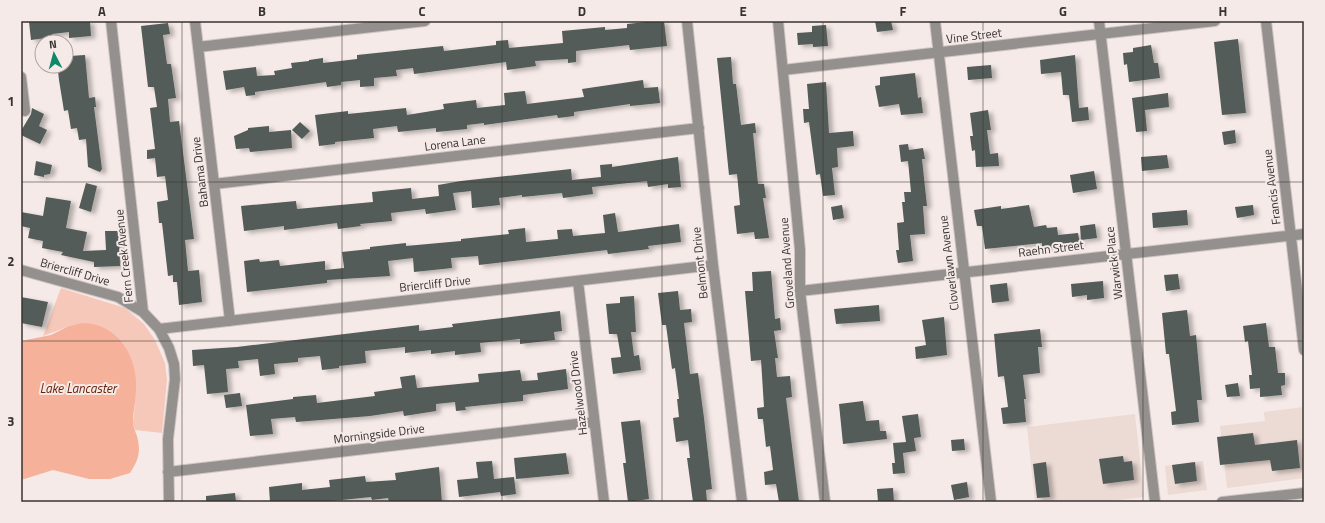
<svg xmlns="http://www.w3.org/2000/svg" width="1325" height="523" font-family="'Titillium Web',sans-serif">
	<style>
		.built { fill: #ecdad4 }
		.green { fill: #f6c8b9 }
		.water { fill: #f6b19b }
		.building { fill: #535b58; filter: url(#shadow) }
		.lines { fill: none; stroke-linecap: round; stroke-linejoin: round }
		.minor-casing { stroke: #cfc5c3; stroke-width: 12 }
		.minor { stroke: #94908e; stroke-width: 10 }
		.grid { fill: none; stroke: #373332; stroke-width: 1; stroke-opacity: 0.55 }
		.labels { text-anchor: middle; stroke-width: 4; stroke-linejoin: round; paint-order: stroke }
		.street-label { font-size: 12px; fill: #373332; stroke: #f5eae7 }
		.water-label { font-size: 13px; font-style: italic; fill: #6b2205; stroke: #f5eae7 }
		.neatline { fill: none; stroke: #373332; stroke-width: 1.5 }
		.grid-label { font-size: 13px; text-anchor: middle; font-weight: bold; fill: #373332 }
	</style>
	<defs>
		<filter id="shadow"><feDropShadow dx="4.5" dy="2.5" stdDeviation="2" flood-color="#0004"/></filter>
	</defs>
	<rect width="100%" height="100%" fill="#f5eae7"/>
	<path class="built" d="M1304,407V478L1227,488L1220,426L1265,421L1264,412Z
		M1135,414L1144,497L1103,502H1035L1027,427Z
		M1203,461L1207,490L1168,495L1165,466Z"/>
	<path class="green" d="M61,288L125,308L144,324L155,340L165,363L167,380L162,433L135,430L133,423L136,390L67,327L43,336Z"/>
	<path class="water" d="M82,323C118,323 138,357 136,390C136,401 133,410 133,421C133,426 135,431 137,436C141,452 139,459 130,473L110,479H89L53,470L21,480V341L51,335L67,327Z"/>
	<path class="building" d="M90,21L91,36L69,38V32L52,34L53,37L31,40L29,22Z
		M655,21H664L667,46L630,50L629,45L576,51V62L568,63V59L535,61L536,66L507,70L506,62L414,74L413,68L396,70L397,76L374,78V86L360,87V80L341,82V85L327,87L326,82L255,92V95L246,96L244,87L226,90L223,71L256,67L257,76L275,75L274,71L292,68L291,63L309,61V60L323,58V63L357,59V55L443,46L444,51L496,45V41L508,40L509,48L563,43L562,31L605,27V30L627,28V24Z
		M875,21H891L893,30L877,32Z
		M168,23L170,34L163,35L167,64H171L176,98L168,99L170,122L179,121L194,239L185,240L188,271L199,270L202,302L179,305L177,282H173V275L168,276L162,223H159L157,202L168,200L165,176L157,177L155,158L147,159V150L155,149L150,108L157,107L154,87H148L141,26Z
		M826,25L828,46L813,47V44L798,45L797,33L812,32V26Z
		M1238,39L1246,113L1222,115L1214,42Z
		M1151,45L1154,63H1158L1160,78L1129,82L1127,64L1124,65L1123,53L1133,52V48Z
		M85,55L89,98L95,97L96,107H94L102,169L100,172L88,167L86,139L79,140L77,128L71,129L68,110L64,111L59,80L58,71L62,70V66H66V63L71,62L70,56Z
		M1075,55L1079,108L1088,107L1089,120L1072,122L1069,95H1063L1061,72L1041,74L1040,60Z
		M731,57L733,84H736L741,125L755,123L756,133H753L758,184H764L766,198H763L769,238L755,239L754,232L737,234L734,206L740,205L737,174L729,175L717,58Z
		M991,65L992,78L968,80L967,67Z
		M915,73L918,98L921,97L923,113L901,115L899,104L879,107L875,86L880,85V77Z
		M643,80L644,88L658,87L660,103L630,106V104L574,112V116L558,118L557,115L484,125V123L467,125V129L436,132V128L398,132L397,126L373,129L374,138L335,142V144L319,146L315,115L348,111V114L406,108L407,115L444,109L443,104L476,100L477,108L505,105L504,93L525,91L527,104L584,97L582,89Z
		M826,82L829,133L853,131L854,146L837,148L838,167L832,168L835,195L823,196L820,174L816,175L809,122L804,123L803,109H809L807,84Z
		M1168,93L1169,107L1145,110L1147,131L1136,132L1132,98Z
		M32,108L44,114L39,126L47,130L40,144L21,135V131L31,114Z
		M988,110L991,130H987L990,154L998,153L999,166L976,167L975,150L972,151L970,136H973L970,113Z
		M300,122L310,131L302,139L292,130Z
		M269,126V132L291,130L292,148L250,152L249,148L236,149L234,136L248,130V128Z
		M1235,130L1236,143L1224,145L1222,132Z
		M908,144L909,150L923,148L925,159H922L927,206H923L925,234L910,235L913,261L898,263L896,250H899L897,223L904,222L902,202H905L904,192H911L908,161L901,162L899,145Z
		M1167,155L1169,168L1142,171L1141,157Z
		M678,157L681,187L668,188V184L648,187L647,181L592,187L593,194L563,198L562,193L522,197V195L499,198L500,205L472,208L471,191L453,193L456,210L426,214L425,209L391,213L392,221L360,224L361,226L338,229L337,223L284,230V226L244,231L241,206L296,201L297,209L373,202L372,192L411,188L412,199L439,196L438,185L461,181L571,169L572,180L601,177L600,165L612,164V167Z
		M36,161L52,165L50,174L44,175V177L34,175Z
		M1094,171L1097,189L1073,193L1070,175Z
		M86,183L97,186L91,212L79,208Z
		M46,197L71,201L66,228L87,232L83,251L106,250L105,231H119L120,266L94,267V262L61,255L63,252L42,248L43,241L28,238L30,228L21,226V212L43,216Z
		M842,205L844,218L833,220L831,207Z
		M1029,205L1034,227L1046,225L1047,228L1057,227L1058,235L1078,233L1080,245L1042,249V243L985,249L982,226H977L974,210L1001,206V209Z
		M1253,205L1254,215L1237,218L1235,207Z
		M1187,210L1188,225L1153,228L1152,213Z
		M615,213L618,232L679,224L681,242L648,246L649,249L608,254L607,250L479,265L478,256L451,258L452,268L414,272L413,258L388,261L390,276L327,280V283L247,292L244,261L259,259L260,262L279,260L280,266L325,261V270L344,268L342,252L370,249V247L406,243V246L461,241V239L509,234L508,230L525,228L526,242L558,239L557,230L572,229L573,236L605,233L603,215Z
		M1095,224L1097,238L1081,240L1080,226Z
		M771,271L775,319L780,318L781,330L774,331L778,358H775L777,377L790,376L792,397L786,398L799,502H779L776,484L765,485L764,472L773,470L770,446L766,447L763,419H758L757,408L764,407L761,360L751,361L745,291H753L752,272Z
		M1178,274L1180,289L1166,291L1164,275Z
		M1103,281L1104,298L1087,300V295L1072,297L1071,284Z
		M1007,283L1009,301L992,303L990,285Z
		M678,291L680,310L691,309L692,322L684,323L690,374L698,373L704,418L712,489L706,490L707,502H693L687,458H690L688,440L676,442L673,418L679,417L677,399H679L675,368L672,369L666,325H662L658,293Z
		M634,296L636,332H631L634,356L639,355L641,370L613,374L611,358L621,357L617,334H609L606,304L620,303V297Z
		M21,297L48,302L42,327L21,323Z
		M879,305L880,321L836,324L834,309Z
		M1187,310L1190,336L1196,335L1202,400H1197L1199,422L1172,425L1171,412L1176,411L1169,354H1166L1162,313Z
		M560,311L562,331L554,332L555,340L520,344V339L480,343L481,352L455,355V351L431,354V350L405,353V347L365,351L366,363L339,366V368L322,370L320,356L298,358V362L274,364L275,374L260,376L258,359L238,361L239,368L226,369L228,392L207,394L204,365L193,366L192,350L237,347L419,325V331L453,327L452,324Z
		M944,317L947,355L916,359L915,347L926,345L922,320Z
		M1266,323L1269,347H1275L1278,373H1285V385L1281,386L1282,395L1260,397V388L1250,389L1249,375H1252L1248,341L1245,342L1243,326Z
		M1040,329L1042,347H1038L1040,373L1023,375L1026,399H1024L1026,422L1003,424L1001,408L1008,407L1004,376L998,377L994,334Z
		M566,369L568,389L523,395V401L465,407L466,410L456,411L455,402L436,404V411L404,416L403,411L370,416L296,422L295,417L271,419L273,434L250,436L246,405L293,399V397L316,395L317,403L375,396L374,392L402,388L400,377L415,375L417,388L479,382L478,374L520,370L522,381L538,380L537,373Z
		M1238,383L1240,396L1227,397L1225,385Z
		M240,393L242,406L226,408L224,395Z
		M863,401L866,421L879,420L880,431H886L887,439L843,444L839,404Z
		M918,414L921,437L914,438L916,451L903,453L905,473L893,474L892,463H895L893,443L906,442L902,416Z
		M640,420L649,499L628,502L623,463H626L621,422Z
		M1253,433L1255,445L1297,440L1300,468L1272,471L1270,460L1220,465L1217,437Z
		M964,439L965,450L952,451L951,440Z
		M566,453L569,474L516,479L514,458Z
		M1123,456L1124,462L1132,461L1134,480L1103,484L1099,459Z
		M492,461L494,479L514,477L516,494L501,496L500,492L459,497L457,480L478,478L476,462Z
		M1046,462L1050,497L1037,498L1033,464Z
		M1195,462L1197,481L1175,484L1172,465Z
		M439,467L442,502H389L388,498L372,500L371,497L322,502H270L269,487L302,483V490L330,487L329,480L365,476L366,482L396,480L395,473Z
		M967,482L969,497L954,500L951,485Z
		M893,488L894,502H878L877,489Z
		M235,493L236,502H206V496Z"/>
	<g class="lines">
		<defs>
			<path id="minor" d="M111,21L143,312
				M195,21L230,321
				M687,21L713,265L742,502
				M778,21L800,250V291L825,502
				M935,21L991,502
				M1099,21L1155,502
				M1266,21L1304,350
				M198,47L425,21
				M783,70L1215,21
				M21,77L25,111
				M214,184L699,128
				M21,270L118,297L143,312L159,329L169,348L174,364L175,379L168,439L169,502
				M578,281L604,502
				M800,291L1304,234
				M159,329L713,265
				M168,472L594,422
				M1222,502L1304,493"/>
		</defs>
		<use href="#minor" class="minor-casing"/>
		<use href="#minor" class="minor"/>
	</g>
	<path class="grid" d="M182,21V502M342,21V502M502,21V502M662,21V502M823,21V502M983,21V502M1143,21V502M21,182H1304M21,341H1304"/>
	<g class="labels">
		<g class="street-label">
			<text transform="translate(974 36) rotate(-7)" y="4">Vine Street</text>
			<text transform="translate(455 143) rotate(-7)" y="4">Lorena Lane</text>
			<text transform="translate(200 172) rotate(-97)" y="4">Bahama Drive</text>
			<text transform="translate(1272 187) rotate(-97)" y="4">Francis Avenue</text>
			<text transform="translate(1051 249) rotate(-7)" y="4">Raehn Street</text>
			<text transform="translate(124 256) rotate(-96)" y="4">Fern Creek Avenue</text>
			<text transform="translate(700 263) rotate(-96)" y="4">Belmont Drive</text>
			<text transform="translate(787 263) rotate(-94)" y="4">Groveland Avenue</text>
			<text transform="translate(949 263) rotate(-97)" y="4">Cloverlawn Avenue</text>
			<text transform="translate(1114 263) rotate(-97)" y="4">Warwick Place</text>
			<text transform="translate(75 272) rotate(16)" y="4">Briercliff Drive</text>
			<text transform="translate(435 284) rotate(-6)" y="4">Briercliff Drive</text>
			<text transform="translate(578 393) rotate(-97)" y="4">Hazelwood Drive</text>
			<text transform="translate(379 434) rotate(-7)" y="4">Morningside Drive</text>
		</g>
		<g class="water-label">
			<text x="78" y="393">Lake Lancaster</text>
		</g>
	</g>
	<rect width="1325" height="523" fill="none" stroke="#f5eae7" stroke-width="44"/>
	<g transform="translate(54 54) rotate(354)"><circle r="19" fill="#f5eae7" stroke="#a9a19f"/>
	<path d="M0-3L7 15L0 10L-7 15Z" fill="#0f886a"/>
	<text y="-6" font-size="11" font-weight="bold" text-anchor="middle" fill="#373332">N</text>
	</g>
	<rect x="22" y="22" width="1281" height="479" class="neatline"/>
	<g class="grid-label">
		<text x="102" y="16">A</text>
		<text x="262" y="16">B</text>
		<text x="422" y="16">C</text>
		<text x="582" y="16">D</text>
		<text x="743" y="16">E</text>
		<text x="903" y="16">F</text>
		<text x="1063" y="16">G</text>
		<text x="1223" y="16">H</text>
		<text x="11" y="106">1</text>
		<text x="11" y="266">2</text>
		<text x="11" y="426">3</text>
	</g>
</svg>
